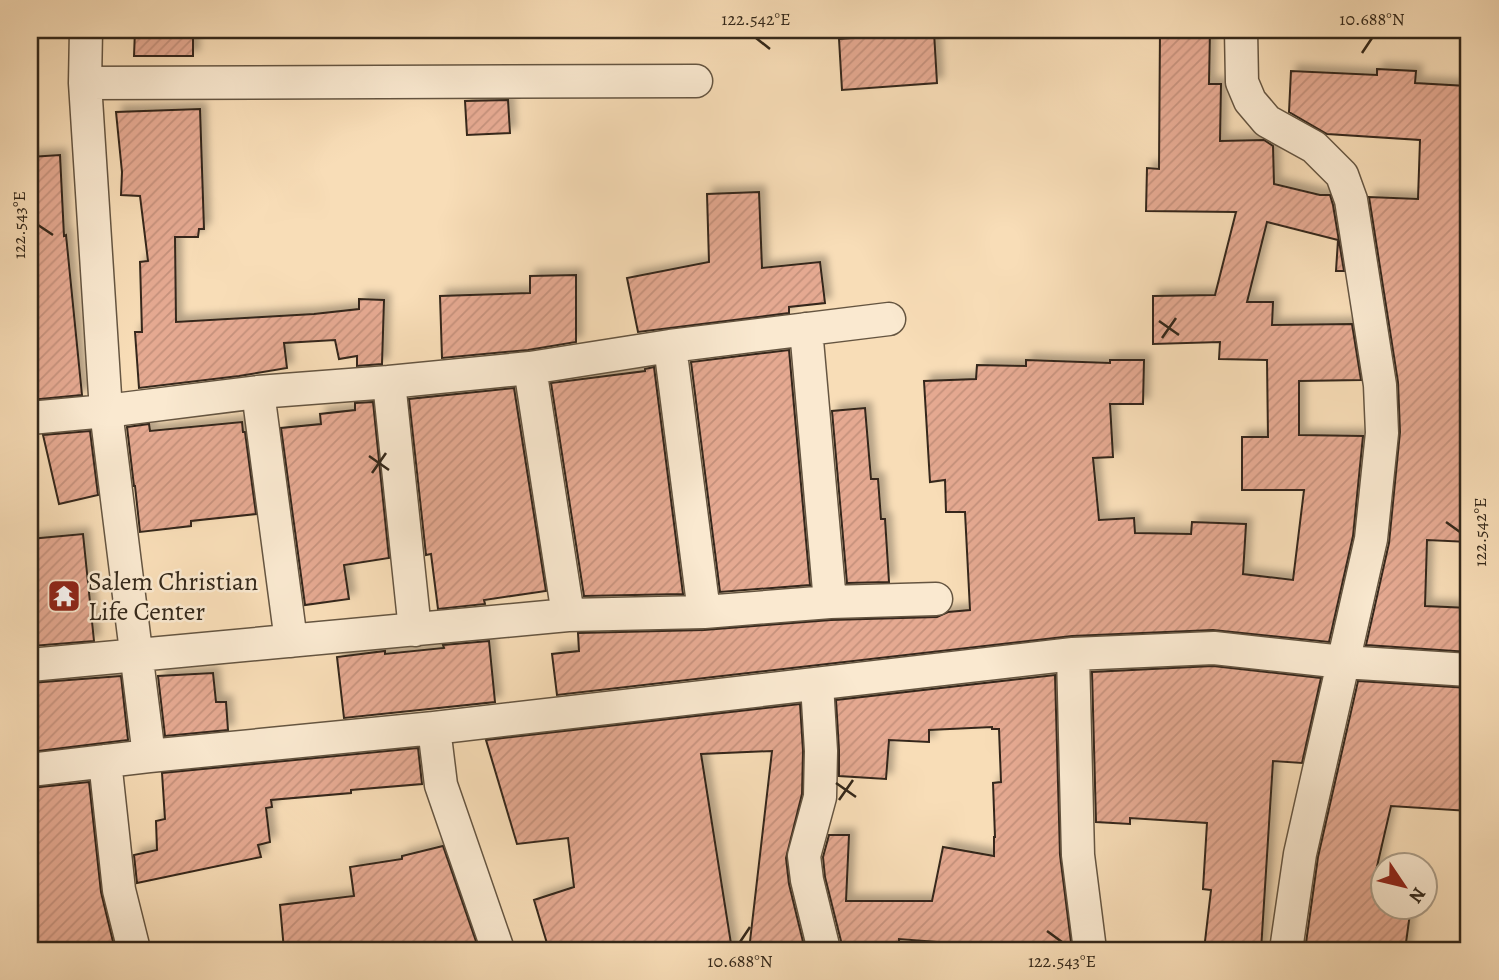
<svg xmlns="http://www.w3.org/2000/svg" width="1499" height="980" font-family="Alegreya,serif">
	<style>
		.building { fill: url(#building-hatch); stroke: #34281a; stroke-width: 2; filter: url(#shadow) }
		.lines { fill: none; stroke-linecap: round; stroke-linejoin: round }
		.minor-casing { stroke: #655541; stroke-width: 35 }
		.minor { stroke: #fae9d0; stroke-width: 32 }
		.ticks { fill: none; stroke: #34281a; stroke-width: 2.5 }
		.labels { text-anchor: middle; stroke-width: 5; stroke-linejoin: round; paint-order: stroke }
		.poi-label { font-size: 26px; fill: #34281a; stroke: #fae9d0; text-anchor: start }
		.neatline { fill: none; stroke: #34281a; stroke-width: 2.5 }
		.ticks-label { font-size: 18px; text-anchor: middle; fill: #34281a }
	</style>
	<defs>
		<pattern id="building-hatch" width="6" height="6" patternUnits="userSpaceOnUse" patternTransform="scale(1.75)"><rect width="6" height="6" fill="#e5a991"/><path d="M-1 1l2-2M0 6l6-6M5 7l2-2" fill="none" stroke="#c5917c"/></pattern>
		<filter id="shadow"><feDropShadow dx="6" dy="-6" stdDeviation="3.5" flood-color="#0004"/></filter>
	</defs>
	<rect width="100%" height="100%" fill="#f8ddb7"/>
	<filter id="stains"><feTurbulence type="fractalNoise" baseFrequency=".00286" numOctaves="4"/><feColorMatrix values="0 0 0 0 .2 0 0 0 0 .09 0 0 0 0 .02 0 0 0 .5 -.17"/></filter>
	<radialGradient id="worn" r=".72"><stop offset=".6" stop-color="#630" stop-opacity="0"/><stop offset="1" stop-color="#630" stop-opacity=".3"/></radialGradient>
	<path class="building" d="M135,30H193V56H134Z
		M1160,30H1210L1209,84H1221L1220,141L1264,140L1273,146L1274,184L1320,195H1330L1333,205L1344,271H1336L1338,240L1267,222L1247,302H1273L1272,325L1352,324L1361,380L1299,381V435L1363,436L1353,536L1329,642L1213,630L1072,636L557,695L552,654L579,651L578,633L704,630L831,620L937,617L948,612L970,610L965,512H946L945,480L930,482L924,381L976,379L977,365L1026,366V360L1110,363V360H1144L1143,404H1110L1113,457L1093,458L1099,520L1134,518L1135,533L1191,534L1192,522L1246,524L1243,574L1293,580L1304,490H1242V437H1268L1267,360L1219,359L1220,342L1153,344V296L1215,295L1236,212L1146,211L1147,168L1159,169Z
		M934,32L937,83L842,90L839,39Z
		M1377,69L1416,71L1415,83L1467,86L1463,144H1466V147H1469V345H1466L1469,542L1427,540L1425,606L1469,608V652L1366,645L1389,543L1400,432L1398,382L1369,197L1418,199L1420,140L1327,134L1289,112L1291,71L1377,75Z
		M508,100L510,133L467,135L465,101Z
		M200,109L204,229H199L198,237H175L176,322L314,314L359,309V299L384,300L382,364L357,366V356L339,359L335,340L284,343L287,368L239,376L139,388L135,332H142L140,262L148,261L140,196L121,195L122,172L116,112Z
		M60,155L64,236L66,235L82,395L30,400V157Z
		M759,192L762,268L820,262L825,303L789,307V313L638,332L627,278L709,262L707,194Z
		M576,275V342L528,350L442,358L440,296L530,293V276Z
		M789,350L810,585L720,592L691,362Z
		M654,367L683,594L584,596L551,383L645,371V369Z
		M514,388L546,591L484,600L485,604L438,609L431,554L426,555L409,399Z
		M373,402L389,558L344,565L349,599L305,605L281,428L321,424L320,414L355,410V403Z
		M865,408L871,479H878L881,519H885L889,582L847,583L832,411Z
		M242,422L243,432H245L256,514L191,521V526L140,532L135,486H134L127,427L149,424L150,431Z
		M90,431L98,495L59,504L43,435Z
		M83,534L94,641L32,646L30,621V539Z
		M489,641L495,702L344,718L337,657L385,651V654L444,648L443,645Z
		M1213,666L1321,678L1302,763L1273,761L1261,950H1204L1211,890L1203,889L1207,823L1130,818V824L1096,822L1092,672Z
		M213,673L216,702H226L228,730L165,736L158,676Z
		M1055,675L1060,855L1072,950H991L990,946L899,939V946L842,945L825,877L823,857L829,835H849L846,901H932L943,847L994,856V837H995L993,783L1001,782L999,729H992V727L929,730V742L889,740L886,779L839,776V750L836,700Z
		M121,676L128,740L30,752V683Z
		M1358,681L1469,688V811L1391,806L1372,888L1378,889L1377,901H1383V906H1411L1405,950H1305L1318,857Z
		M800,704L803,751L802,794L786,858L789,884L805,950H749L772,751L701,754L732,950H549L534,900L574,887L568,838L517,844L486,740Z
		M418,748L422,784L351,790V793L271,800L272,807L266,808L270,842L258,845L261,857L137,883L134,855L157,850L156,821L165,819L162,773Z
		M89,782L101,892L115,950H30V788Z
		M443,846L479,950H284L280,905L354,896L350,867L402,859V856Z"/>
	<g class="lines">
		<defs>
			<path id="minor" d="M86,30L85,83L106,411L149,756
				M1241,30L1242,82L1250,101L1267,121L1314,147L1342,175L1351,200L1380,385L1382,433L1371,539L1300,854L1286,950
				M85,83L696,81
				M806,329L830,602
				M670,346L704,612
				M530,368L568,615
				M389,382L415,630
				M258,392L291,641
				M30,418L106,411L258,392L389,382L530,368L670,346L889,319
				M1073,654L1078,855L1090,950
				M30,665L568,615L704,612L830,602L936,599
				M817,684L821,751L820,797L804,856L807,880L824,950
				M434,728L441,785L498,950
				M105,761L119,890L134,950
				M30,770L149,756L434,728L1073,654L1214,648L1343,662L1469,670"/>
		</defs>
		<use href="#minor" class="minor-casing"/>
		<use href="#minor" class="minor"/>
	</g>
	<path class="ticks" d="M756,38L770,49M1362,53L1372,38M38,225L53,235M1159,321L1179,335M1162,338L1176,318M369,456L389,470M372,473L386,453M1446,522L1460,532M836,783L856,797M839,800L853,780M1047,931L1062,942M740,942L750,927"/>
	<defs>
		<symbol id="temple-square" viewBox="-11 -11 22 22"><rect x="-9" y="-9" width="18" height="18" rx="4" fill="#8f2418" stroke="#fae9d0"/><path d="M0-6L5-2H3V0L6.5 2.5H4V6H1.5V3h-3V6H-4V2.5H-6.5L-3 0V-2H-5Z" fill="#fff"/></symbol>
	</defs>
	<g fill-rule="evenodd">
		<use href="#temple-square" x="45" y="577" width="38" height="38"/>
	</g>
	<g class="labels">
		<g class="poi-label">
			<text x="88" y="590">Salem Christian<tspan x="88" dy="30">Life Center</tspan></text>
		</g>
	</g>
	<rect width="1499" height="980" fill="none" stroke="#f8ddb7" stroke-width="77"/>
	<g transform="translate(1404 886) rotate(125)"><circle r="33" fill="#fae9d0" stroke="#ab9c87" stroke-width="2"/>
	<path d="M0-5L12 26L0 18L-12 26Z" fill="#8f2418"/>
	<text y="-10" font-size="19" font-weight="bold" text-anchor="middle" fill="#34281a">N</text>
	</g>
	<rect x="38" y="38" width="1422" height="904" class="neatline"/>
	<g class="ticks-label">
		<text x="756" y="25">122.542°E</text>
		<text x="1372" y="25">10.688°N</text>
		<text transform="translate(19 225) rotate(-90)" y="6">122.543°E</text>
		<text transform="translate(1480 532) rotate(-90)" y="6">122.542°E</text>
		<text x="740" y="967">10.688°N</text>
		<text x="1062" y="967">122.543°E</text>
	</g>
	<rect width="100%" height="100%" filter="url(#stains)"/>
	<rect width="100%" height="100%" fill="url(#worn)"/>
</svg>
